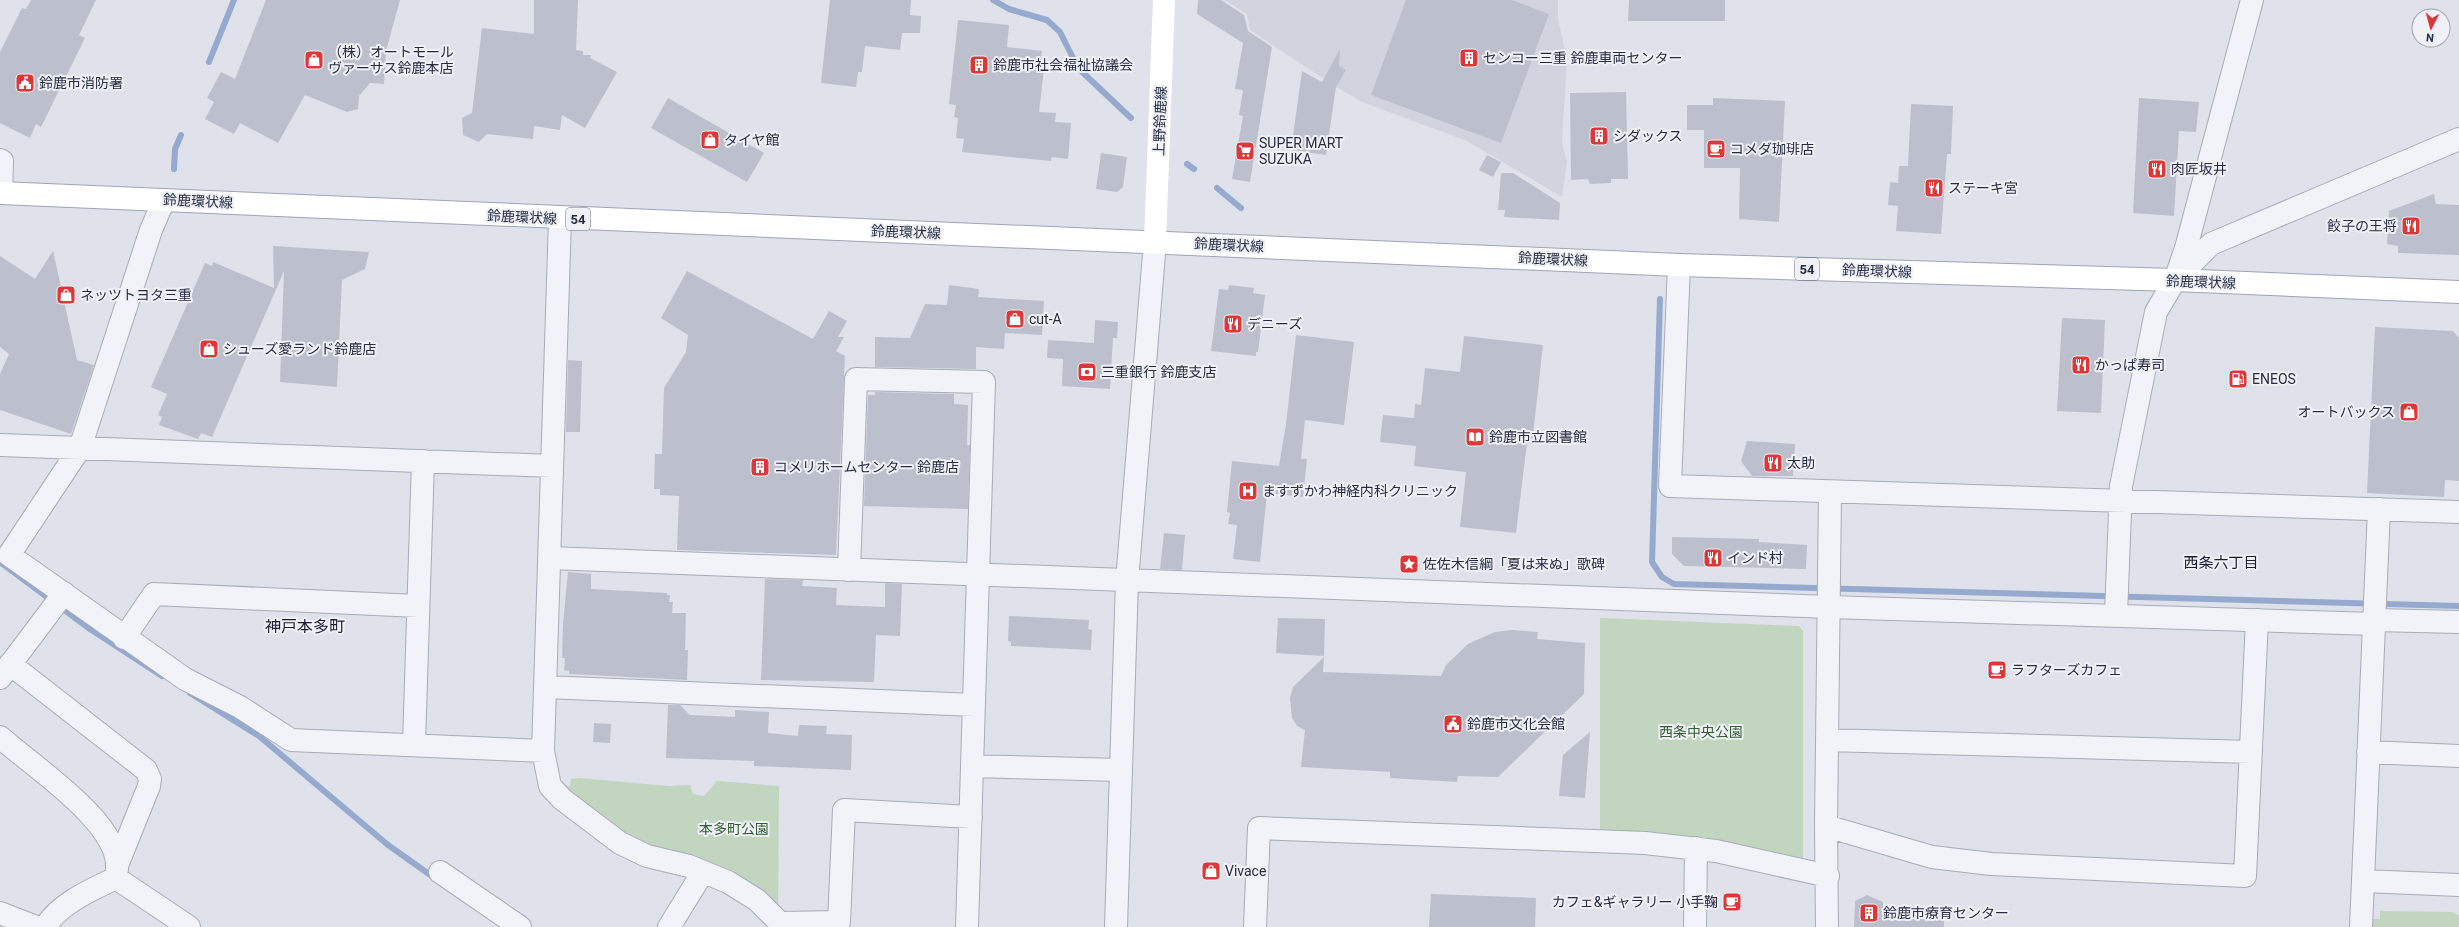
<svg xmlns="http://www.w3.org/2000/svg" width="2459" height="927" font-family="Roboto,'Noto Sans JP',sans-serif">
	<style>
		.built { fill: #d1d4df }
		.green { fill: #c2d5bf }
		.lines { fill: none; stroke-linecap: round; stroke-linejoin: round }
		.stream { stroke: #96a9ce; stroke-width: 6 }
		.building { fill: #bcc0cd }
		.minor-casing { stroke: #a8acb8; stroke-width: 24 }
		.tertiary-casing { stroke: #a8acb8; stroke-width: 24 }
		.primary-casing { stroke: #9da4b7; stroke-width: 24 }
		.minor { stroke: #f2f3f8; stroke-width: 22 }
		.tertiary { stroke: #f2f3f8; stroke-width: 22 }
		.secondary { stroke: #fff; stroke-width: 22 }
		.primary { stroke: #fff; stroke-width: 22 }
		.labels { text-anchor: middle; stroke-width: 4; stroke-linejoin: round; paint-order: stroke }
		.shield { fill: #eff1f7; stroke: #626879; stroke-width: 1 }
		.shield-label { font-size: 13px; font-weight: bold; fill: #262d43 }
		.poi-label { font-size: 14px; fill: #262d43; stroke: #eff1f7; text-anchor: start }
		.street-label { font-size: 14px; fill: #262d43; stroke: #eff1f7 }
		.park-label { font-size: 14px; fill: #346032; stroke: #eff1f7 }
		.neighbourhood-label { font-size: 15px; fill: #181e33; stroke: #eff1f7 }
		.quarter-label { font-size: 16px; fill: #181e33; stroke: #eff1f7 }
	</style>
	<rect width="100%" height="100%" fill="#dfe2ea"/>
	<path class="built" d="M1225,0H1558V19L1567,59L1562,143L1567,162L1562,197L1467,141L1362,102L1338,88L1250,30L1247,14Z"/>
	<path class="green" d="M1600,618L1799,626L1803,631V862L1600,834Z
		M579,778L669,786L690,785L693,794L704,796L717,781L779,786L778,913L624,839L560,785L570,786L571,779Z
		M2380,911L2452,912L2459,915V927H2369L2370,919H2380Z"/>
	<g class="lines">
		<path class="stream" d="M993,0L1009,9L1047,20L1060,32L1078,68L1131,118
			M209,62L234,0
			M1187,164L1194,169
			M174,169L175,149L181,135
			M1217,188L1241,208
			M1660,299L1652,562L1662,577L1674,584L2459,606
			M0,562L90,629L162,676
			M190,693L259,736L388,845L436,879"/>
	</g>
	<path class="building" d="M31,0H96L79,35L85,38L41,127L36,124L30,138L0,123V52L22,8L26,9Z
		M266,0H400L386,51L384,84L370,83L359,96L358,109L347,112L305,95L278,143L240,123L234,134L205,119L214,102L207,98L221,72L235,79Z
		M534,0H578L576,50L583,51V55H591L590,58L617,72L585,128L562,115L560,130L534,126L533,139L487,134L479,142L463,135L462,118L472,113L482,28L534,34Z
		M830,0H911L910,15L921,16L920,33H902L900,50L865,46L862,72H858L856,87L821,83Z
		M1198,0H1221L1244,15L1248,31L1272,47L1250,182L1232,179L1243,116L1239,115L1243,90L1235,89L1243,43L1197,14Z
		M1406,0H1512L1549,14L1501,143L1371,95Z
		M1629,0H1725V21H1628Z
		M958,20L1009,25L1007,47L1042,51L1040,72L1044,69L1039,112L1056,113L1055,122L1071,123L1068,159L1052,157L1051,161L962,152L964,139L956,138L958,118L954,117L956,105L949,104Z
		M1340,49L1339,66L1346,70L1336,87L1326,155L1291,150L1302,71L1322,82Z
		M1626,92L1628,179H1611V183L1590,184L1588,179L1571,180L1570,93Z
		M668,98L764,153L747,182L651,128Z
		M1713,98L1785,101L1779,222L1739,219L1740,168H1704V130H1687V105H1713Z
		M2139,98L2199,102L2196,132L2179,131L2174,216L2133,213Z
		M1911,104L1953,106L1951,154H1947L1941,234L1896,231L1898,206L1888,205L1890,182L1898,183L1899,166H1908Z
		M1101,153L1127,157L1123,187L1117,192L1096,189Z
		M1487,155L1501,162L1493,177L1479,170Z
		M1501,173H1513L1560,203L1559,220L1504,217L1505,210H1498Z
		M2434,194L2436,204L2459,205V255L2398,253V246L2387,244L2389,211Z
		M273,246L369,252L365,269L342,280L337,387L280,382L284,271L212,437L201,433L198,439L159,425L162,417L158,415L167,394L151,387L205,263L212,266L213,262L274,288Z
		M53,251L77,360L94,365L71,434L0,410V374L9,354L0,347V256L35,279Z
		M687,271L813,339L829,311L847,321L838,337H844L836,351L845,356L836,555L677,550L679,496L660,495V489H654L655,454H662L664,388L686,352L688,335L661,318Z
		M949,285L979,289L978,297L1044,301L1042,335L1005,333L1004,349L976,347V369L875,367V337L910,338L925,304L947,305Z
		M1229,285L1254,288L1253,293L1265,295L1258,352H1256V356L1211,351L1219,289L1228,290Z
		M2062,318L2105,320L2101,413L2057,411Z
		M1095,320L1118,322L1117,338H1113L1110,389L1062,386L1063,359L1047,358L1048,340L1094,343Z
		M2375,327L2453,331L2459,338V481L2445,480L2444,497L2367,493Z
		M1296,335L1354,342L1344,425L1305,420L1301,459H1307L1303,497L1267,493L1260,562L1233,559L1237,525L1228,524L1230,513L1227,512L1232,461L1279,466L1286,424Z
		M1464,336L1543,345L1532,444L1527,443L1516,533L1460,527L1466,472L1414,466L1416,446L1380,442L1383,415L1414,418L1415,404L1421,405L1425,368L1460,372Z
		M568,360L582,361L580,432H566Z
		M875,392L954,394V404L968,405L967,445H970L968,509L864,506L868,395H875Z
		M1747,441L1795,444L1793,476H1752L1741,461Z
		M1164,533L1185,535L1182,570L1160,569Z
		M1672,537L1759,539V542L1807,545L1806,569L1684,566L1672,554Z
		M568,572L591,574V589L667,593V595H670L669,602H673L672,613H686L685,650H688L687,680L569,674V671L564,670L565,658H562L563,624Z
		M765,579L803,580L802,586L837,588L836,605L885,607V583L902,584L900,636L876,635L874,682L761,680Z
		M1009,616L1089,620L1088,629L1092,630L1091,650L1011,646V642L1008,641Z
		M1278,618L1325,619L1324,656L1276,653Z
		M1512,630L1538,632L1537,639L1585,643L1584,694L1498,777L1458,776L1457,782L1390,778V772L1301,767L1305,730L1297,726L1292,718L1290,698L1293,687L1324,657L1323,672L1441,676L1446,665L1468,644L1495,632Z
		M668,705H680L690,715L735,717V710L769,712L768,733L798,736L799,725L827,726L826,734L852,735L851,770L754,766V761L666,758Z
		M594,723L611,724L610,743L593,742Z
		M1590,732L1585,798L1559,796L1563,755Z
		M1431,894L1536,898L1535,927H1429Z
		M1867,895L1883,902V907L1944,912V927H1854L1855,901Z"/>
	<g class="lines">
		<defs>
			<path id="minor" d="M0,160L2,161L1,193
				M164,200L151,230L80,448L9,555L185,679L240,707L291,740L543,751
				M560,219L543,751L550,786L562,799L620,843L647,856L689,866L728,882L757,900L780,923L839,922L837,927
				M1679,265L1670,486L2459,512
				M2178,277L2211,244L2459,139
				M0,445L552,466
				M849,570L856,379L984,382L967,927
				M2116,615L2121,486L2156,312L2175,280L2186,248L2252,0
				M124,638L154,594L418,606
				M10,664L146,770L150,779L149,786L118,863
				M0,678L64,593
				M546,687L974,705
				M0,737C32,766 121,823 117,869
				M1827,740L2251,752
				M414,744L423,461
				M2368,752L2459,756
				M973,766L1121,770
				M1826,826L1932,857L1991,864L2245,876L2257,620
				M440,872L520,927
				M116,878L189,927
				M2363,881L2459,885
				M0,913L36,927
				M839,922L844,810L971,817
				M45,927C60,903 91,890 116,878
				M669,927L703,872
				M1255,927L1259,828L1645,843L1716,851L1828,876
				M1695,927L1696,848
				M1827,927L1826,826L1830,493
				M2361,927L2379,509"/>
			<path id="tertiary" d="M550,558L1829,607L2374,624
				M2374,620L2459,622
				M1116,927L1127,581L1155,242"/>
			<path id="primary" d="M0,193L1679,265L2175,280L2459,292"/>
		</defs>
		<use href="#minor" class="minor-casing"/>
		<use href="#tertiary" class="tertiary-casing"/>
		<use href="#primary" class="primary-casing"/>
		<use href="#minor" class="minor"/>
		<use href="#tertiary" class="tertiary"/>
		<path class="secondary" d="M1155,242L1164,0"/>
		<use href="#primary" class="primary"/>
	</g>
	<defs>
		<symbol id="building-square" viewBox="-11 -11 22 22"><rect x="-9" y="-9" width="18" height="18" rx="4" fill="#dc3739" stroke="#eff1f7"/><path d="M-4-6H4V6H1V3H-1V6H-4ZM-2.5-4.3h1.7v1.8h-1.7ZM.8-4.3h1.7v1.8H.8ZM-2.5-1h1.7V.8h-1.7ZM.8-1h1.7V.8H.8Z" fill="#fff"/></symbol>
		<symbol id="shop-square" viewBox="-11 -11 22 22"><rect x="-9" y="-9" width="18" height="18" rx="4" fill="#dc3739" stroke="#eff1f7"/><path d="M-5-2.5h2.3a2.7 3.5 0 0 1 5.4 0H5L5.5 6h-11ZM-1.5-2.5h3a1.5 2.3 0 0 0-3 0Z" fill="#fff"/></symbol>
		<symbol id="civic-square" viewBox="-11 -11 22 22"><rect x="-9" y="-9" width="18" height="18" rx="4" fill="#dc3739" stroke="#eff1f7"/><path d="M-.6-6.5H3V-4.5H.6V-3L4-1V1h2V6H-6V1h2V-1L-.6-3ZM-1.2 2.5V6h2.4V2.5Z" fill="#fff"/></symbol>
		<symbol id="cafe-square" viewBox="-11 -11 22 22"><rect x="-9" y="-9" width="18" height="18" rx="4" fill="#dc3739" stroke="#eff1f7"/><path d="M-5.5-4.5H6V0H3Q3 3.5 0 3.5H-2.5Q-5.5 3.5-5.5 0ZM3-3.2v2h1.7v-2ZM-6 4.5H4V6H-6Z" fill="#fff"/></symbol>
		<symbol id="supermarket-square" viewBox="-11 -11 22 22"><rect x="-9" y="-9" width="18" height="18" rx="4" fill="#dc3739" stroke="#eff1f7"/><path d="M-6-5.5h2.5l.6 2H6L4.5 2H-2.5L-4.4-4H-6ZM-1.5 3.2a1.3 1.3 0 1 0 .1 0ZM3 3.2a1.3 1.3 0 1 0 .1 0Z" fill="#fff"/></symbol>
		<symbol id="restaurant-square" viewBox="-11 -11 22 22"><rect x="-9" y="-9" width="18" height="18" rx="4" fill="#dc3739" stroke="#eff1f7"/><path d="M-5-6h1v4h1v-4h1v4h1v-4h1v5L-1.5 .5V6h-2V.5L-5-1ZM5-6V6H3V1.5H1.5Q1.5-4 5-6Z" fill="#fff"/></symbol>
		<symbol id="bank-square" viewBox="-11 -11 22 22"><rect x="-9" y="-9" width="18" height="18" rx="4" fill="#dc3739" stroke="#eff1f7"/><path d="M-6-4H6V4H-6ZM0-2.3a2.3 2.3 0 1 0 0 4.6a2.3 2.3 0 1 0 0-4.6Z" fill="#fff"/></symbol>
		<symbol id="fuel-square" viewBox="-11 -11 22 22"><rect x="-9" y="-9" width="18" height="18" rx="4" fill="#dc3739" stroke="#eff1f7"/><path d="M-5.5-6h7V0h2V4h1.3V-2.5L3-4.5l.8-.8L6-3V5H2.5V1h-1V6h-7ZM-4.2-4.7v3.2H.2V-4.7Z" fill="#fff"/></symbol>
		<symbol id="library-square" viewBox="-11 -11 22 22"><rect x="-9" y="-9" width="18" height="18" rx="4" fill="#dc3739" stroke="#eff1f7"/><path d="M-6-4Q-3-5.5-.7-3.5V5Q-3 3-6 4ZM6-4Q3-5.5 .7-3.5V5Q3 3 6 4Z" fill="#fff"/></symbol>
		<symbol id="hospital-square" viewBox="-11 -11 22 22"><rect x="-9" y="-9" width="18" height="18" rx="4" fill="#dc3739" stroke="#eff1f7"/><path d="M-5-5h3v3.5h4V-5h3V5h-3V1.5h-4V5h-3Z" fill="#fff"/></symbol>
		<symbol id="sight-square" viewBox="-11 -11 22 22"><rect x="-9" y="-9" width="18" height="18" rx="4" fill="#dc3739" stroke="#eff1f7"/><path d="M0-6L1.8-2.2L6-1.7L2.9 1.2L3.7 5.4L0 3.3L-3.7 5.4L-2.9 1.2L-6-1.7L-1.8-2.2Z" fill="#fff"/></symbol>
	</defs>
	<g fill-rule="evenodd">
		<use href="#building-square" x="1458" y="47" width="22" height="22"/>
		<use href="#shop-square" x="303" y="49" width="22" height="22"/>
		<use href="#building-square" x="968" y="54" width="22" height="22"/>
		<use href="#civic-square" x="14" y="72" width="22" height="22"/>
		<use href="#building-square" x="1588" y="125" width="22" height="22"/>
		<use href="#shop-square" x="699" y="129" width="22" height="22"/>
		<use href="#cafe-square" x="1705" y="138" width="22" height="22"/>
		<use href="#supermarket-square" x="1234" y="140" width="22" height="22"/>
		<use href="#restaurant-square" x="2146" y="158" width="22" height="22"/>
		<use href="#restaurant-square" x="1923" y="177" width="22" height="22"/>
		<use href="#restaurant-square" x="2400" y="215" width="22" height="22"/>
		<use href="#shop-square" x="55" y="284" width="22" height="22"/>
		<use href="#shop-square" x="1004" y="308" width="22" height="22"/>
		<use href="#restaurant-square" x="1222" y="313" width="22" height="22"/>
		<use href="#shop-square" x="198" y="338" width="22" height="22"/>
		<use href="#restaurant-square" x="2070" y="354" width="22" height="22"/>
		<use href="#bank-square" x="1076" y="361" width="22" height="22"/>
		<use href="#fuel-square" x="2227" y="368" width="22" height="22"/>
		<use href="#shop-square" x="2398" y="401" width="22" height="22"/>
		<use href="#library-square" x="1464" y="426" width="22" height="22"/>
		<use href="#restaurant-square" x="1762" y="452" width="22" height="22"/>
		<use href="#building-square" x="749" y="456" width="22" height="22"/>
		<use href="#hospital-square" x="1237" y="480" width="22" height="22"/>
		<use href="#restaurant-square" x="1702" y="547" width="22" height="22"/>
		<use href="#sight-square" x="1398" y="553" width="22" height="22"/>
		<use href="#cafe-square" x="1986" y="659" width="22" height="22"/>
		<use href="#civic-square" x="1442" y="713" width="22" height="22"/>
		<use href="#shop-square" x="1200" y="860" width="22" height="22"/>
		<use href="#cafe-square" x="1721" y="891" width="22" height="22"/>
		<use href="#building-square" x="1858" y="902" width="22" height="22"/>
	</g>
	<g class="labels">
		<g class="shield">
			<rect x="566" y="208" width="24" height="22" rx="3"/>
			<rect x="1795" y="258" width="24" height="22" rx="3"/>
		</g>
		<g class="shield-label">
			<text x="578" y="224">54</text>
			<text x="1807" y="274">54</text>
		</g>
		<g class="poi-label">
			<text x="328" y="57">（株）オートモール<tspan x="328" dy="16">ヴァーサス鈴鹿本店</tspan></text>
			<text x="1483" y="63">センコー三重 鈴鹿車両センター</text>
			<text x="993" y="70">鈴鹿市社会福祉協議会</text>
			<text x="39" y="88">鈴鹿市消防署</text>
			<text x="1613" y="141">シダックス</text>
			<text x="724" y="145">タイヤ館</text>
			<text x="1259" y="148">SUPER MART<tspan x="1259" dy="16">SUZUKA</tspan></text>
			<text x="1730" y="154">コメダ珈琲店</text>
			<text x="2171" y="174">肉匠坂井</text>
			<text x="1948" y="193">ステーキ宮</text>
			<text x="2397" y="231" text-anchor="end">餃子の王将</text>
			<text x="80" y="300">ネッツトヨタ三重</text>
			<text x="1029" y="324">cut-A</text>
			<text x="1247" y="329">デニーズ</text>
			<text x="223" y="354">シューズ愛ランド鈴鹿店</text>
			<text x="2095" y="370">かっぱ寿司</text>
			<text x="1101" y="377">三重銀行 鈴鹿支店</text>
			<text x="2252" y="384">ENEOS</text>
			<text x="2395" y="417" text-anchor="end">オートバックス</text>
			<text x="1489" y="442">鈴鹿市立図書館</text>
			<text x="1787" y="468">太助</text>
			<text x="774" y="472">コメリホームセンター 鈴鹿店</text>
			<text x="1262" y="496">ますずかわ神経内科クリニック</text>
			<text x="1727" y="563">インド村</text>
			<text x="1423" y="569">佐佐木信綱「夏は来ぬ」歌碑</text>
			<text x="2011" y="675">ラフターズカフェ</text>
			<text x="1467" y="729">鈴鹿市文化会館</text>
			<text x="1225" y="876">Vivace</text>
			<text x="1718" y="907" text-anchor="end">カフェ&amp;ギャラリー 小手鞠</text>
			<text x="1883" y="918">鈴鹿市療育センター</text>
		</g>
		<g class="street-label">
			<text transform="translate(1160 121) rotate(-88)" y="5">上野鈴鹿線</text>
			<text transform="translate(198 201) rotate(3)" y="5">鈴鹿環状線</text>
			<text transform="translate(522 217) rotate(3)" y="5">鈴鹿環状線</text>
			<text transform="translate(906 232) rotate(2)" y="5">鈴鹿環状線</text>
			<text transform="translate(1229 245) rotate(3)" y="5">鈴鹿環状線</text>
			<text transform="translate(1553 259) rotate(3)" y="5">鈴鹿環状線</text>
			<text transform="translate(1877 271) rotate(2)" y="5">鈴鹿環状線</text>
			<text transform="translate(2201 282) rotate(2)" y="5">鈴鹿環状線</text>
		</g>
		<g class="park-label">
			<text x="1701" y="737">西条中央公園</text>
			<text x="734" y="834">本多町公園</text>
		</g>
		<g class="neighbourhood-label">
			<text x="2221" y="568">西条六丁目</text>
		</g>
		<g class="quarter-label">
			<text x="305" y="632">神戸本多町</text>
		</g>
	</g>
	<g transform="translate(2431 28) rotate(186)"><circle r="19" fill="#eff1f7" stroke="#9fa3af"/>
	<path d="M0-3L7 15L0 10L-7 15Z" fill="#dc3739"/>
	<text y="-6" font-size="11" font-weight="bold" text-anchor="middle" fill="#262d43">N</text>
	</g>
</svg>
